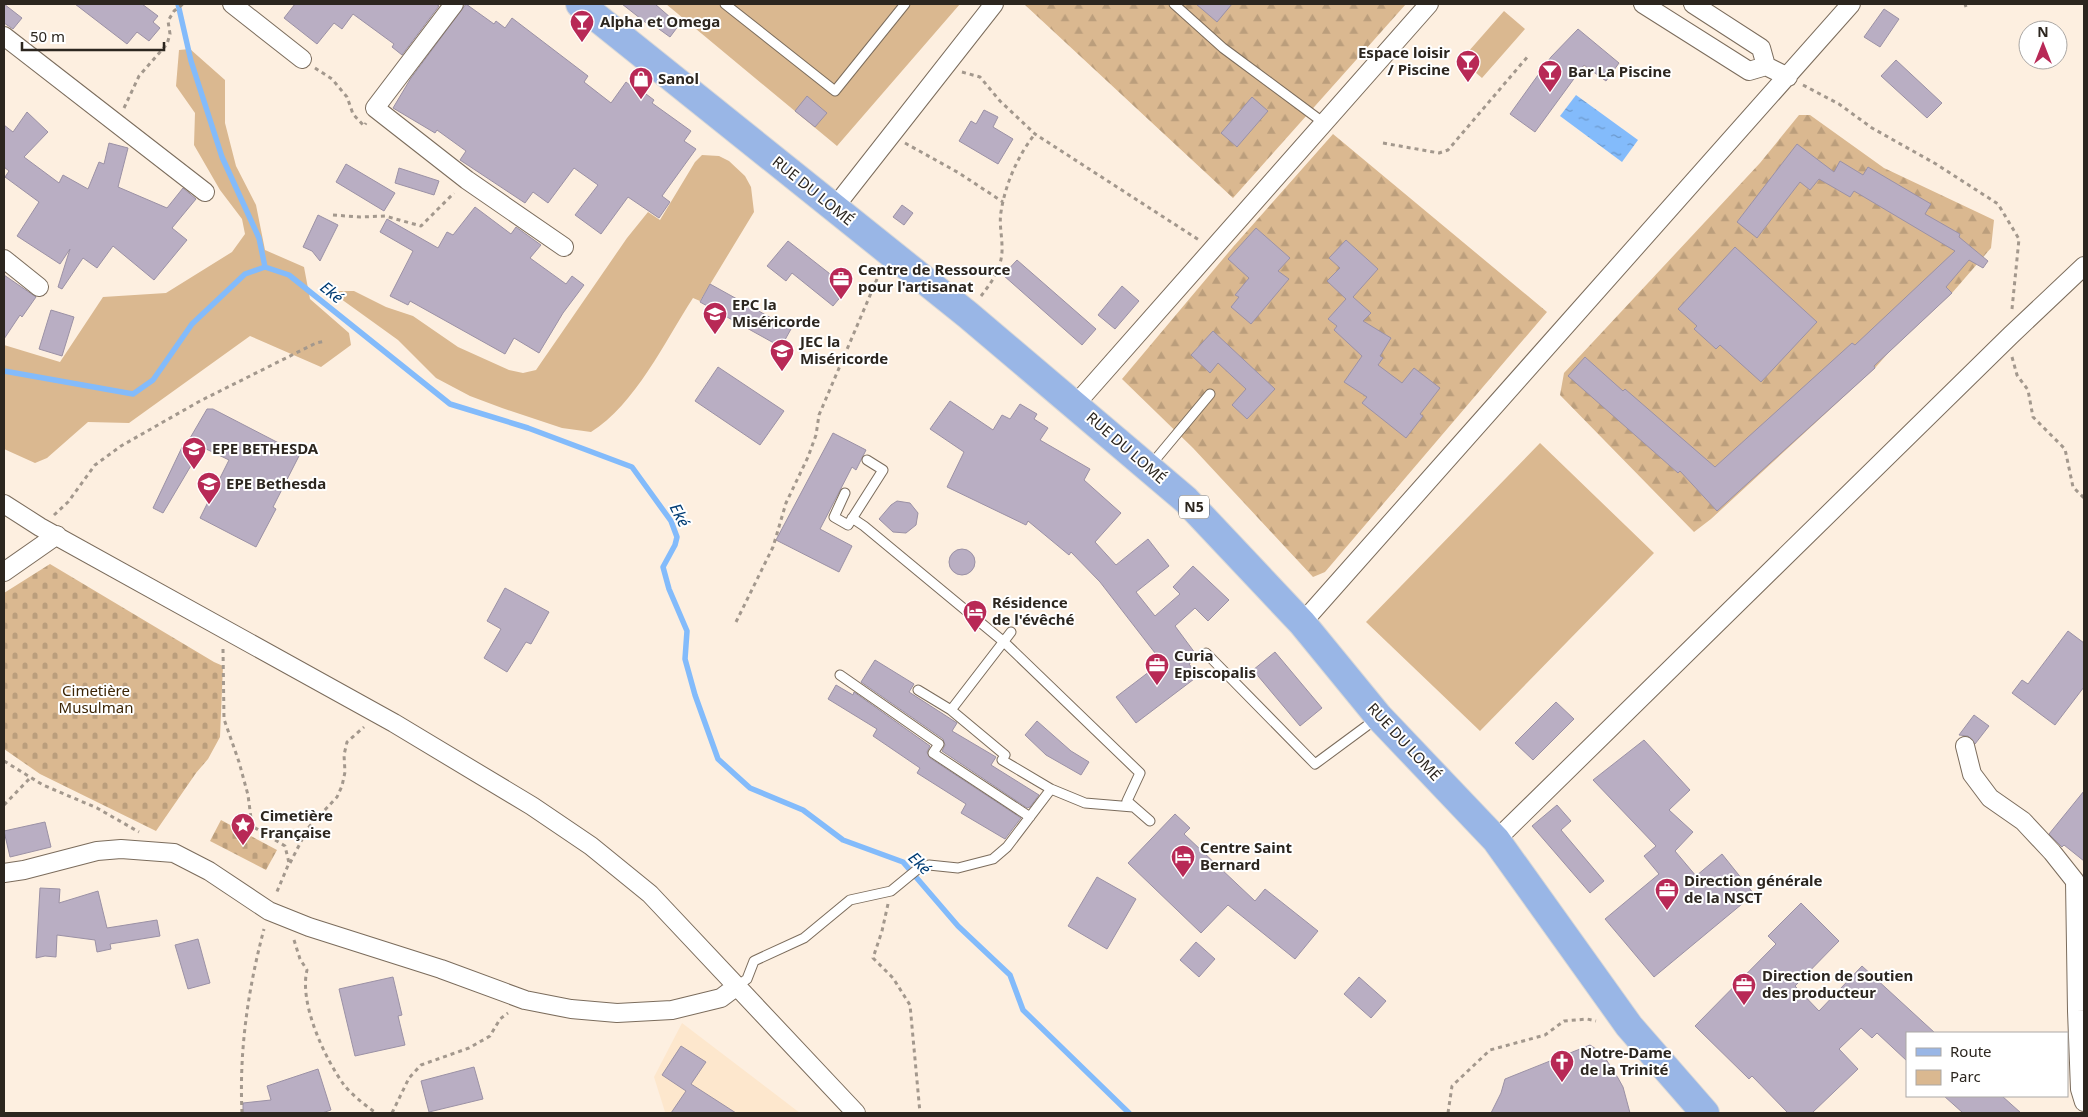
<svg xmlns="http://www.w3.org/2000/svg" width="2088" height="1117" font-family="'Noto Sans',sans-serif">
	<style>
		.built { fill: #fde7cd }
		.green { fill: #dab890 }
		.forest { fill: url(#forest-firs) }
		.cemetery { fill: url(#cemetery-stones) }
		.water { fill: url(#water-ripples) }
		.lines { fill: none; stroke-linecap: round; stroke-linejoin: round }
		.stream { stroke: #83bbfb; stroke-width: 5.5 }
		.building { fill: #b9aec3; stroke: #9b91a5 }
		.lane-casing { stroke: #7b6c5c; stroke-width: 11 }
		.street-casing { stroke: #7b6c5c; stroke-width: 20 }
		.primary-casing { stroke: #d9d8d7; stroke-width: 30 }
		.path { stroke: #a3988d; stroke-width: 3; stroke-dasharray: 4 4; stroke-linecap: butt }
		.lane { stroke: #fff; stroke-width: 9 }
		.street { stroke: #fff; stroke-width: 18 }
		.primary { stroke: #99b6e6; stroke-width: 28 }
		.labels { text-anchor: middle; stroke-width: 4; stroke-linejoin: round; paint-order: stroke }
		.shield { fill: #fff; stroke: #6b6762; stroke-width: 1 }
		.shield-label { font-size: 14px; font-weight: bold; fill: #2c261f }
		.poi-label { font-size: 15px; font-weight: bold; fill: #2c261f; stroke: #fff; text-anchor: start }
		.street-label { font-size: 15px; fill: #2c261f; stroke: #fff }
		.park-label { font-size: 15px; fill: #3c2505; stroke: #fff }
		.water-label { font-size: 16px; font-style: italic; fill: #003c74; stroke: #fff }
	</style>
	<defs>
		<pattern id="forest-firs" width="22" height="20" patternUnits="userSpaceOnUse" patternTransform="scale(1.25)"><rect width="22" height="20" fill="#dab890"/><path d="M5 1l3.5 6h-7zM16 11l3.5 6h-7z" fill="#bb9e7c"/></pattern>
		<pattern id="cemetery-stones" width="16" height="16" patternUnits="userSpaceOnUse" patternTransform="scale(1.25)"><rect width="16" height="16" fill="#dab890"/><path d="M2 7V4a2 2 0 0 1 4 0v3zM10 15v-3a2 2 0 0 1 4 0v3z" fill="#bb9e7c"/></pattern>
		<pattern id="water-ripples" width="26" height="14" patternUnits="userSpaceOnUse" patternTransform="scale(1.25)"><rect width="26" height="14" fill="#83bbfb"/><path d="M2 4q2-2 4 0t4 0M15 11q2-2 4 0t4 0" fill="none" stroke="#6b98cb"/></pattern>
	</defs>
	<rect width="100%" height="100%" fill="#fdefe0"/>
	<path class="built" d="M682,1023L800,1113L665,1112L654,1077Z"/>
	<path class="green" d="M666,4H960L837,146Z
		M1504,11L1525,29L1482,78L1461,60Z
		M190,49L225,80V123L236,166L256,205L265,250L304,267L310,299L349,333L351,345L321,367L250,336L129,423L88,422L47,458L35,463L4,449V345L60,362L103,297L166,293L232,252L245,234L242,219L220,190L194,145L195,113L176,86L179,50Z
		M702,155L719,156L729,161L745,176L751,187L754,212L700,301L693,298C665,341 635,405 591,432L562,428L502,408L470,396L436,378L398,340L330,291H354L386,307L413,316L458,347L509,370L523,373L536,370L627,238L648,212L660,220L695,162Z
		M1540,443L1654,553L1480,731L1366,622Z"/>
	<path class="forest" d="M1024,4H1406L1233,198Z
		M1799,115H1810L1884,168L1994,220L1991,248L1952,293L1889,352L1875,368L1711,519L1694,532L1560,395L1564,373L1760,163Z
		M1333,134L1547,312L1325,572L1313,577L1193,448L1122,379L1233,247Z"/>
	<path class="cemetery" d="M50,564L214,662L223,666L220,737L208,759L196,773L156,831L40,774L4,749V593Z
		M221,820L277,850L266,870L210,841Z"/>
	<path class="water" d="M1576,95L1638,140L1622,162L1560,116Z"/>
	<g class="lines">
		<path class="stream" d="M178,4L191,61L222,157L259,238L265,267
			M4,371L133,394L153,380L192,324L245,274L265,267L289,275L450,404L528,428L632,467L671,521L677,537L675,545L663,567L669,589L687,631L685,659L695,695L718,759L750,788L803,810L843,840L903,862L958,926L1010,975L1023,1010L1129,1113"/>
	</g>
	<path class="building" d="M4,4L22,18L13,29L4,23Z
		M75,4H142L158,16L153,22L160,28L149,41L137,32L127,44Z
		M295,4H436L439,6L402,55L392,47L394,44L353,14L342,29L334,23L317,44L284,18Z
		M466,4L494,24L496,21L505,28L512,18L588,76L584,82L611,103L626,82L636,90L638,88L654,100L652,103L691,131L684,141L696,149L662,196L670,202L659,218L628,197L601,234L575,215L598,185L574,168L548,203L533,192L525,203L460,160L466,151L437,130L435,133L393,108L411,78Z
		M622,4H655L679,25L670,37L652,24L650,26Z
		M1196,4H1232L1217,22Z
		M1884,9L1899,19L1880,47L1864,37Z
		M1578,29L1619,63L1606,81L1584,65L1535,132L1510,114L1551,57Z
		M1896,60L1942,103L1927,118L1881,76Z
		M807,96L827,113L815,127L795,111Z
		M1252,97L1268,111L1237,147L1221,133Z
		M984,110L998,117L993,127L1013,139L998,164L959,141L971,121L976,124Z
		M27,112L48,132L24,157L59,183L63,175L88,189L99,162L104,164L109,143L128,148L118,187L167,208L183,188L196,199L172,228L187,240L154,280L113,246L97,268L83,258L62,289L58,287L70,249L60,264L17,236L39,202L5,177L9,171L4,167V125L13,132Z
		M1797,144L1834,172L1840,161L1863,175L1868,167L1931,204L1925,214L1960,234L1959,237L1988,261L1983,268L1969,260L1946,287L1952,293L1874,366L1875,368L1717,511L1680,471L1678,473L1568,376L1585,357L1623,391L1625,389L1715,467L1852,343L1855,345L1955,251L1854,191L1850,197L1819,179L1810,190L1800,182L1757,238L1737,222Z
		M346,164L395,193L384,211L336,182Z
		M399,168L439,181L434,195L395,183Z
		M902,205L913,213L904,225L893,217Z
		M475,207L511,234L516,227L541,245L530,258L566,284L572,276L584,285L563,313L539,353L514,338L505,354L410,301L408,305L390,296L413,251L380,232L387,219L438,248L447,232L453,235Z
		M318,215L338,225L320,261L312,251L303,247Z
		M1256,228L1290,258L1278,271L1289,279L1251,324L1231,307L1239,297L1235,295L1249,278L1228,259Z
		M1346,240L1378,269L1353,297L1371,313L1363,321L1391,338L1380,356L1383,358L1378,365L1402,383L1414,368L1440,388L1420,414L1423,416L1406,438L1362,403L1367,397L1344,382L1362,356L1334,330L1337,326L1328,319L1346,299L1327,281L1340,268L1329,258Z
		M788,241L848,288L833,306L792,273L786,281L767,266Z
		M1735,247L1817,322L1761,382L1720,345L1716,349L1694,329L1697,326L1678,309Z
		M1017,260L1096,329L1082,345L1003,275Z
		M4,275L36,297L22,317L20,315L4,339Z
		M710,284L791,329L781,347L700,302Z
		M1122,286L1139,301L1115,329L1098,315Z
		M51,310L74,317L62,356L39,349Z
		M1213,331L1275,389L1247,419L1232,405L1246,389L1218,363L1210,373L1191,355Z
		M718,367L784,411L760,445L695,401Z
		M950,401L993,430L1002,415L1010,419L1020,404L1037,414L1034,419L1048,428L1040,440L1090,469L1084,480L1121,513L1095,542L1116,565L1148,539L1169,566L1136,592L1155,616L1180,594L1173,587L1193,566L1229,600L1208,621L1195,608L1175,626L1198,657L1189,664L1198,676L1136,723L1116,697L1162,662L1100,582L1071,552L1069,555L1028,521L1026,525L947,487L964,452L930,429Z
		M207,409H213L300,454L273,507L276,509L256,547L200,518L229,460L202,447L163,513L153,508L184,443L186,445Z
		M833,433L866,450L856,470L852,467L820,529L852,546L839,572L776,540Z
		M897,501L910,503L918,513L916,525L906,533L893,532L879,519L891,505Z
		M949 562a13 13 0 1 1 26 0a13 13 0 1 1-26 0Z
		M505,588L549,612L531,644L526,642L507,672L484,658L501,629L487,621Z
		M2068,631L2084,643V687L2055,725L2012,693L2022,680L2028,684Z
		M1275,652L1322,708L1300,726L1253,670Z
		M875,660L914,684L909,692L957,723L952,731L996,757L991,765L1039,795L1030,807L1027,808L942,751L945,745L943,739L861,682Z
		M836,685L853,695L854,692L930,746L927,752L930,758L1021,818L1005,839L961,813L966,804L917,773L920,768L873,736L877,729L828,699Z
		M1556,702L1574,719L1533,760L1515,743Z
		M1974,715L1989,726L1975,744L1968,736L1959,735Z
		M1037,721L1071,751L1089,762L1081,775L1046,755L1025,735Z
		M1644,740L1690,790L1669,810L1693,832L1675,851L1696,876L1722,854L1754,894L1654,977L1605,919L1659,874L1644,856L1656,846L1593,780Z
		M2084,791V861L2064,845L2062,847L2049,834Z
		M1557,805L1571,821L1561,830L1604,881L1590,893L1532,826Z
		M1175,814L1190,828L1184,834L1255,901L1265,889L1318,931L1295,959L1228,905L1201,933L1128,863Z
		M45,822L51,847L10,857L4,831Z
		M1097,877L1136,899L1107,949L1068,926Z
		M40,888L60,889L59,903L98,891L107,928L157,920L160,936L110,944L111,949L97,952L95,940L57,935L56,957L45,956L36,958Z
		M1801,903L1839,941L1795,986L1819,1011L1862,966L1935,1033H1907V1061L1877,1033L1872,1038L1861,1028L1839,1049L1858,1069L1812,1113H1788L1752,1076L1749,1079L1695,1026L1776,944L1768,936Z
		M198,939L210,983L188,989L175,945Z
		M1196,942L1215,959L1199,977L1180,960Z
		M393,977L402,1015L398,1016L405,1045L355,1056L339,989Z
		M1359,977L1386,1001L1371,1018L1344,994Z
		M1590,1045L1602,1053L1618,1078L1623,1087L1630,1113H1491L1501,1093L1505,1079Z
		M681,1046L706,1062L691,1084L736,1113H671L686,1091L662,1075Z
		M474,1067L483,1099L429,1112L421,1081Z
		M318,1069L331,1110L322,1113H243V1103L271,1100L267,1086Z
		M1944,1096H2002L2021,1113H1963Z"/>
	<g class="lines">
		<defs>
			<path id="lane" d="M725,4L835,91L905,4
				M1174,4L1223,48L1324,123
				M1150,466L1210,394
				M845,493L834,517L848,525L883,470L867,460
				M852,518L864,526L1004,642L1140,773L1127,801L1150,821
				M1206,653L1315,764L1376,719
				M840,675L939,744L933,753L1030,817
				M918,690L951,710L1005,755L1002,760L1051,789L1085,803L1133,807
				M951,710L1011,632
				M737,986L747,979L754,961L804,938L850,900L891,891L919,868L929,865L958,868L993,859L1007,847L1051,789"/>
			<path id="street" d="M232,4L302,59
				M454,4L375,108L467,180L564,247
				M1643,4L1749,71L1766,66L1788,77
				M1693,4L1761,48L1766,66
				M4,36L205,192
				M834,208L994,4
				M4,259L39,287
				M1075,405L1429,4
				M4,504L40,527L394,723L532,806L591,846L650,894L856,1113
				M4,572L57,535
				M1302,623L1851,4
				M1965,746L1972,774L1990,798L2023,821L2052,852L2075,881L2077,1011L2080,1089L2084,1102
				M1496,840L2011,335L2084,266
				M4,873L24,870L97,851L121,849L174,853L209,871L269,911L309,927L441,969L525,1000L571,1009L617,1013L672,1010L721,998L737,986"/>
			<path id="primary" d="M580,4L968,315L1186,500L1302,623L1379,717L1496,840L1629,1026L1705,1113"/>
		</defs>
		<use href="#lane" class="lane-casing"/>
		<use href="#street" class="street-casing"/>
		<use href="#primary" class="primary-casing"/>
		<path class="path" d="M1965,4L1966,7
			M315,68L332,79L347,97L353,114L364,126L366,123
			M962,72L980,77L1000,101L1035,134L1199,240
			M1803,85L1839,104L1872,128L1936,164L1998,204L2019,239L2012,309
			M124,108L139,76L167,44L170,34L168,21L174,11L183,4
			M905,143L959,173L1003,202
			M1383,143L1439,153L1448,150L1529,55
			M333,215L360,217L385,216L421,226L454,193
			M981,296C992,282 1003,266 1002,247C1002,235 999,224 1001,212C1005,185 1018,155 1035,134
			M2012,357L2017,375L2028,390L2033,417L2065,449L2073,487L2084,498
			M54,515L68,502L95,465L121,446L200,401L316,343L326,341
			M736,622L773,547L786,503L808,457L816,435L819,415L880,272
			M223,649L224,719L239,762L248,795L252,826L285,846L289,863L276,894
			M4,761L43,785L97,808L139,832
			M4,805L31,777
			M290,863L308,828L337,797L342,786L345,772L344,755L347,742L364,727
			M888,904L882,931L873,958L893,978L910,1005L920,1113
			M294,940L300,959L307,970C299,1003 324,1057 344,1085C352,1095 365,1105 376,1113
			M242,1113C239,1051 248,989 264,929
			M392,1113L409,1078L421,1065L469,1048L490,1036L500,1019L508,1013
			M1448,1113L1452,1086L1490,1050L1545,1035L1564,1021L1587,1019L1596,1021"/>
		<use href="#lane" class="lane"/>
		<use href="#street" class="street"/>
		<use href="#primary" class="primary"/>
	</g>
	<defs>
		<symbol id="bar-pin" viewBox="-11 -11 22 30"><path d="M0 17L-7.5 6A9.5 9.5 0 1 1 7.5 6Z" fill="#b82956" stroke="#fff"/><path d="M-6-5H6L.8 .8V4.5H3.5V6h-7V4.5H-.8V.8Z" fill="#fff"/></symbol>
		<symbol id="shop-pin" viewBox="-11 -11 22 30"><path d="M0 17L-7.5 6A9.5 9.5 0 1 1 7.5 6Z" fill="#b82956" stroke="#fff"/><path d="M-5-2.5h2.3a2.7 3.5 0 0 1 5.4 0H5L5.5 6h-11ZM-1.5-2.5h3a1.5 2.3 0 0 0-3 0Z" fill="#fff"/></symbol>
		<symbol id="office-pin" viewBox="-11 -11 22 30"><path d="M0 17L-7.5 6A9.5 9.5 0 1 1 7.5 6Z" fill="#b82956" stroke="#fff"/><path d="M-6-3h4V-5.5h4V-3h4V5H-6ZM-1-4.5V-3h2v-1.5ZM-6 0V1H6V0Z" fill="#fff"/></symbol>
		<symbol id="school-pin" viewBox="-11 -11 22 30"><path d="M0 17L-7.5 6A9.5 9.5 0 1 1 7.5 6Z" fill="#b82956" stroke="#fff"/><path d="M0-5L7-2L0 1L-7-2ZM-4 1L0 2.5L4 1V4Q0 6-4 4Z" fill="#fff"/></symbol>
		<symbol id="hotel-pin" viewBox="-11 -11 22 30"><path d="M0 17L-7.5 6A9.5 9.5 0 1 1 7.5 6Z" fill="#b82956" stroke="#fff"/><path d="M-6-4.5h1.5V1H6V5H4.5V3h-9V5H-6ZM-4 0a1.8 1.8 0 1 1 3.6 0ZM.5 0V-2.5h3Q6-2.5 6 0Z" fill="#fff"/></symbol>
		<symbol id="sight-pin" viewBox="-11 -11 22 30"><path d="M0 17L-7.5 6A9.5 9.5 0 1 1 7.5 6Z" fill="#b82956" stroke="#fff"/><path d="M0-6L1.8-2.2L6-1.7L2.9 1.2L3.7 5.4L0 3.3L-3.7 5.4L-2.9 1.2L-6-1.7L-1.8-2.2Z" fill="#fff"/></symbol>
		<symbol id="church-pin" viewBox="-11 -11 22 30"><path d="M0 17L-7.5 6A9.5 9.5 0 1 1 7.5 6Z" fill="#b82956" stroke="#fff"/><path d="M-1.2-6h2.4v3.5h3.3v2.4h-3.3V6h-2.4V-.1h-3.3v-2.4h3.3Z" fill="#fff"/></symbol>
	</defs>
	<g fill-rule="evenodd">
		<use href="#bar-pin" x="568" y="8" width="28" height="38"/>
		<use href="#bar-pin" x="1454" y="48" width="28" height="38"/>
		<use href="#bar-pin" x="1536" y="58" width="28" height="38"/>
		<use href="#shop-pin" x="627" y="65" width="28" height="38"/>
		<use href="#office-pin" x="827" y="265" width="28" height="38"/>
		<use href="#school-pin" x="701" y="300" width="28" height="38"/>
		<use href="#school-pin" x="768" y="337" width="28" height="38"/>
		<use href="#school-pin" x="180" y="435" width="28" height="38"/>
		<use href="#school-pin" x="195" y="470" width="28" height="38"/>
		<use href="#hotel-pin" x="961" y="598" width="28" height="38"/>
		<use href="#office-pin" x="1143" y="651" width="28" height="38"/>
		<use href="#sight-pin" x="229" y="811" width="28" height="38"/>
		<use href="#hotel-pin" x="1169" y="843" width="28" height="38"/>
		<use href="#office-pin" x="1653" y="876" width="28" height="38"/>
		<use href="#office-pin" x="1730" y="971" width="28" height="38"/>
		<use href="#church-pin" x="1548" y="1048" width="28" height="38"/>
	</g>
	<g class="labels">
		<rect class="shield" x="1179" y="495.5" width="30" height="23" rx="4"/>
		<g class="shield-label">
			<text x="1194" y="512">N5</text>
		</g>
		<g class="poi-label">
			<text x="600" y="27">Alpha et Omega</text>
			<text x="1450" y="58" text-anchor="end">Espace loisir<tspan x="1450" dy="17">/ Piscine</tspan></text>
			<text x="1568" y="77">Bar La Piscine</text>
			<text x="658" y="84">Sanol</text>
			<text x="858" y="275">Centre de Ressource<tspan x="858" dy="17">pour l'artisanat</tspan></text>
			<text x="732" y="310">EPC la<tspan x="732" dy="17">Miséricorde</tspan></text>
			<text x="800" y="347">JEC la<tspan x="800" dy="17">Miséricorde</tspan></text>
			<text x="212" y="454">EPE BETHESDA</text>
			<text x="226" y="489">EPE Bethesda</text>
			<text x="992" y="608">Résidence<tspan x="992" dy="17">de l'évêché</tspan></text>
			<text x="1174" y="661">Curia<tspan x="1174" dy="17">Episcopalis</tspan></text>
			<text x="260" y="821">Cimetière<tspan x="260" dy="17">Française</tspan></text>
			<text x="1200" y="853">Centre Saint<tspan x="1200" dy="17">Bernard</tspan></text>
			<text x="1684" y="886">Direction générale<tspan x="1684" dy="17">de la NSCT</tspan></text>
			<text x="1762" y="981">Direction de soutien<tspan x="1762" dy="17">des producteur</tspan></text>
			<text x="1580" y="1058">Notre-Dame<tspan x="1580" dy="17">de la Trinité</tspan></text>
		</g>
		<g class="street-label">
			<text transform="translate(813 191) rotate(39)" y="5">RUE DU LOMÉ</text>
			<text transform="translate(1126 448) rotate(41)" y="5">RUE DU LOMÉ</text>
			<text transform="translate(1404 742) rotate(47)" y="5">RUE DU LOMÉ</text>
		</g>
		<g class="park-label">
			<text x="96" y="696">Cimetière<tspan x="96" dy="17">Musulman</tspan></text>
		</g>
		<g class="water-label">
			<text transform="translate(332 292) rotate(39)" y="6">Eké</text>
			<text transform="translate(680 515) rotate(63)" y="6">Eké</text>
			<text transform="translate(920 863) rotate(45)" y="6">Eké</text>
		</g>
	</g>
	<rect width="2088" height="1117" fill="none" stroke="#2c261f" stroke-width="10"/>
	<rect x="1906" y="1032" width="162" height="65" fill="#ffffff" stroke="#aba8a5"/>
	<rect x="1916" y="1048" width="25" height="8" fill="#99b6e6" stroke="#aba8a5"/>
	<text x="1950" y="1057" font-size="15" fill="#2c261f">Route</text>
	<rect x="1916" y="1070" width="25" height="15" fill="#dab890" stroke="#aba8a5"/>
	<text x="1950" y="1082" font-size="15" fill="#2c261f">Parc</text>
	<g transform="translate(2043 45)"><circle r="24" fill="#ffffff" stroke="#aba8a5"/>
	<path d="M0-4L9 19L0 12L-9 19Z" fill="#b82956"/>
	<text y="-8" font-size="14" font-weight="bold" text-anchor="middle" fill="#2c261f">N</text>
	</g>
	<path d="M22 42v8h142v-8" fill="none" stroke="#2c261f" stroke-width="2.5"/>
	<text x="30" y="42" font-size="15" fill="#2c261f" stroke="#ffffff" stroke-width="4" paint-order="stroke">50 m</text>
</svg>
